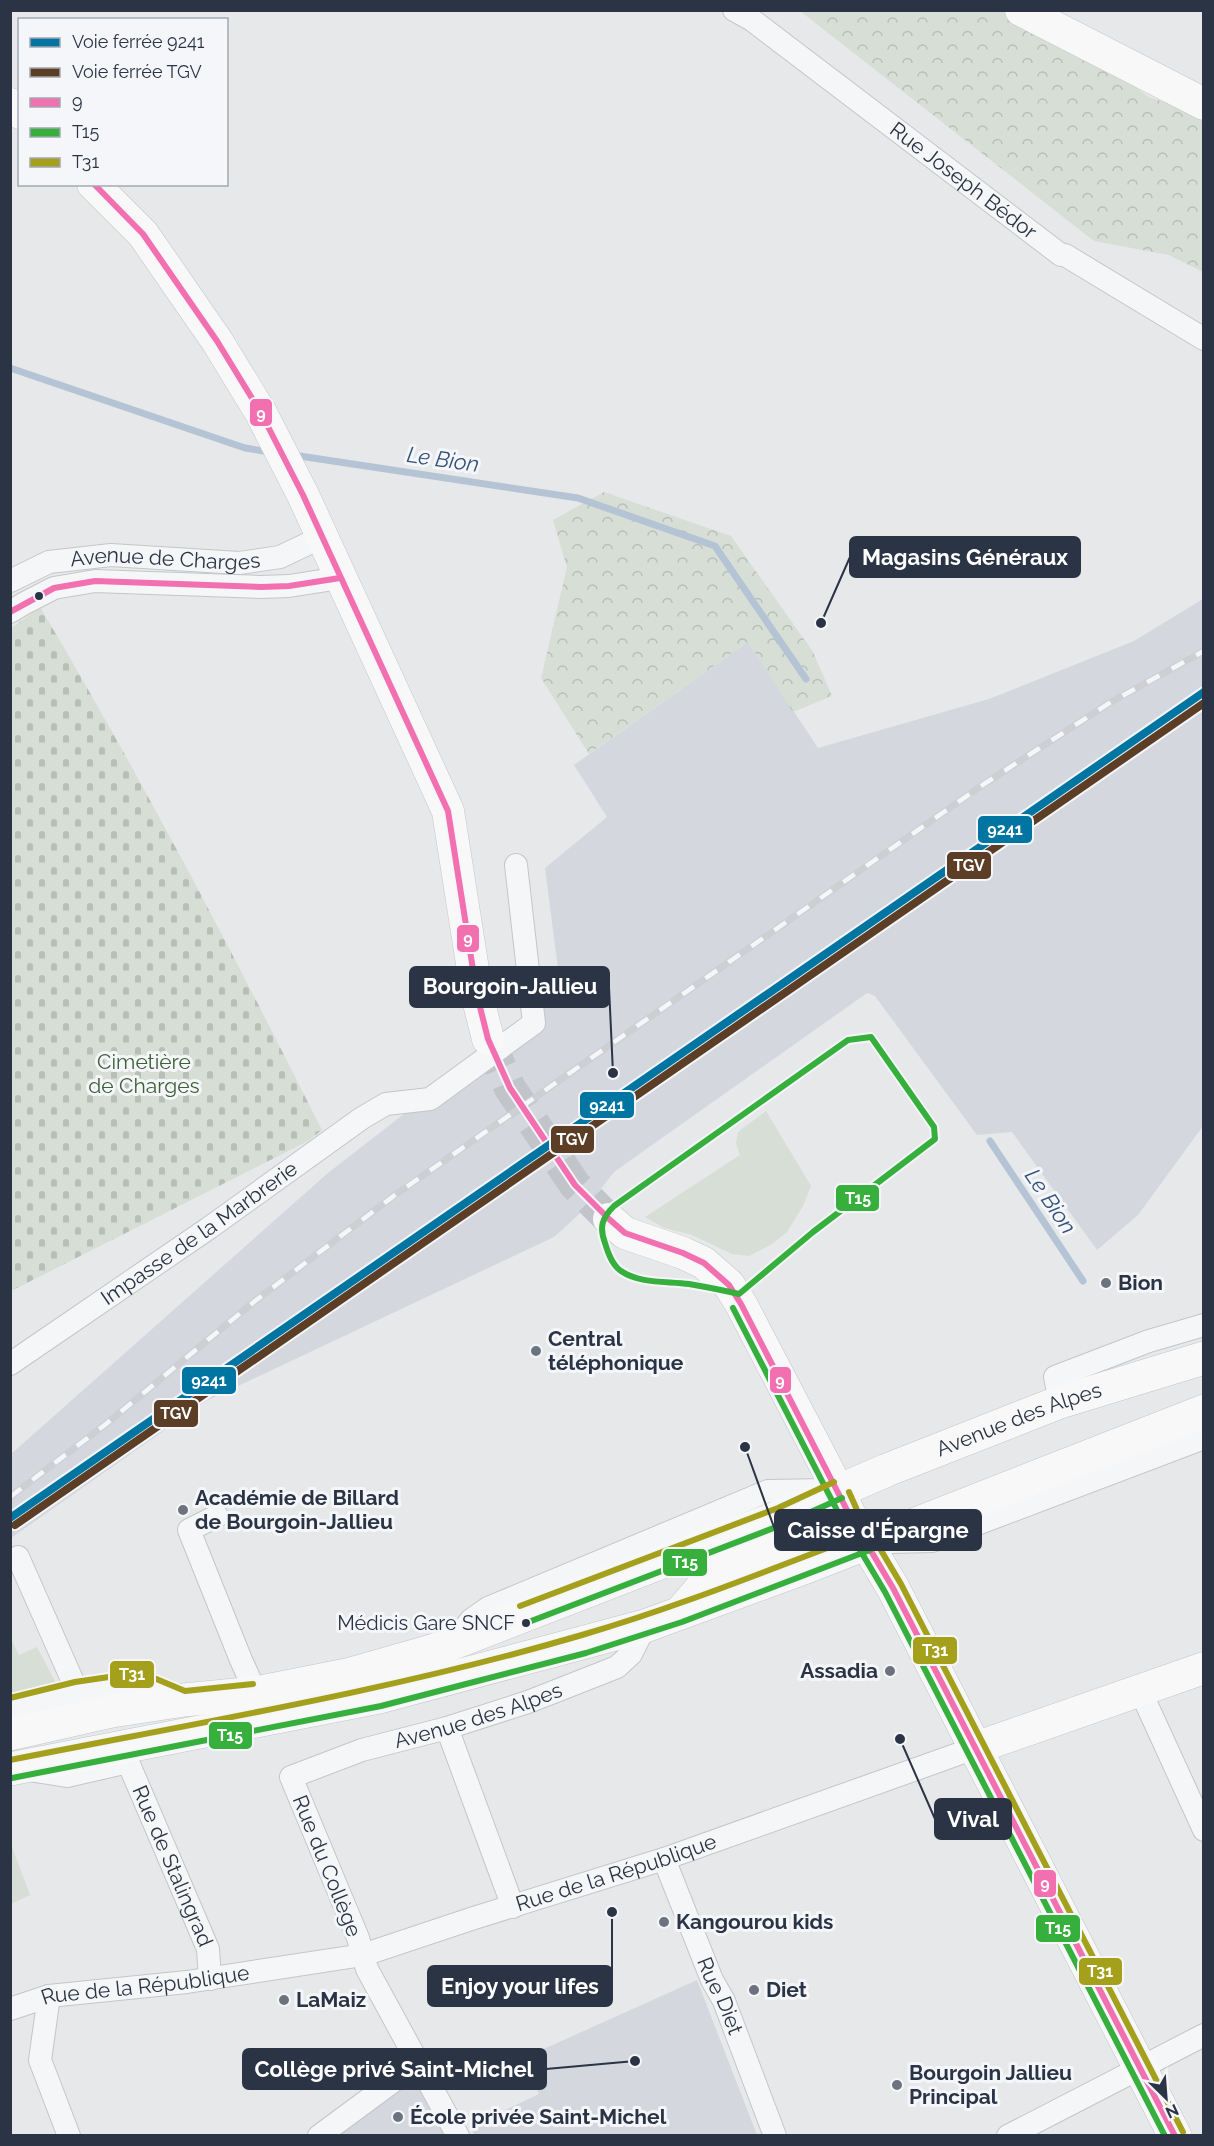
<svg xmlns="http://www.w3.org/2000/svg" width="1214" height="2146" font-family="Raleway,sans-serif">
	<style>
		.built { fill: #d4d7dd }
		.forest { fill: url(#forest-crowns) }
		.cemetery { fill: url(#cemetery-stones) }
		.park { fill: #d6ded6 }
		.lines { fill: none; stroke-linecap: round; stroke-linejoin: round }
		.stream { stroke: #b4c4d5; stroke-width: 7 }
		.secondary-tunnel { stroke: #c1c4c9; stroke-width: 32; stroke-dasharray: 32 16; stroke-linecap: butt }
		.street-casing { stroke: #c4c6c8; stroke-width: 24 }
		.secondary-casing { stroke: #c4c6c8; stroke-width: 33 }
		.primary-casing { stroke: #c2c5c8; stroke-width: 34 }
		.street { stroke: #f5f6f7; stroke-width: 22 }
		.secondary { stroke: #f8f8f8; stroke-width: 32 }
		.primary { stroke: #f8f8f8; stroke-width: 33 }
		.rail-casing { stroke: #cecfd2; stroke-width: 7 }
		.rail { stroke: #f4f6f9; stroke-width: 4.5; stroke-dasharray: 14; stroke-linecap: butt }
		.bus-1-casing { stroke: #f4f6f9; stroke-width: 10 }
		.bus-2-casing { stroke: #f4f6f9; stroke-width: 10 }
		.bus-3-casing { stroke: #f4f6f9; stroke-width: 10 }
		.bus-1 { stroke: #f26fb0; stroke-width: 6 }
		.bus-2 { stroke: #36af3d; stroke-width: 6 }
		.bus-3 { stroke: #a4a01c; stroke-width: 6 }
		.rail-1-casing { stroke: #f4f6f9; stroke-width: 12 }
		.rail-2-casing { stroke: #f4f6f9; stroke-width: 12 }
		.rail-1 { stroke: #0075a1; stroke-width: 8 }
		.rail-2 { stroke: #5c3e26; stroke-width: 8 }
		.bus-dot { fill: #2b3445; stroke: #f4f6f9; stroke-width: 2 }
		.poi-dot { fill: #6c737f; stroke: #f4f6f9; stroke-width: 2 }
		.labels { text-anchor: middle; stroke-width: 6; stroke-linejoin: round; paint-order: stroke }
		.bus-label { font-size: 20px; fill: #2b3445; stroke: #f4f6f9; text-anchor: end }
		.street-label { font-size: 21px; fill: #2b3445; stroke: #f4f6f9 }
		.park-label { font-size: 21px; fill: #3f6138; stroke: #f4f6f9 }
		.poi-label { font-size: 21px; font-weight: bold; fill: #2b3445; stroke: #f4f6f9; text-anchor: start }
		.water-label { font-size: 22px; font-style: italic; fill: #34527a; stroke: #f4f6f9 }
		.leader { fill: none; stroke: #2b3445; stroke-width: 2 }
		.callout-dot { fill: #2b3445; stroke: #f4f6f9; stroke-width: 2 }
		.callout { fill: #2b3445; stroke: #2b3445; stroke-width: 2 }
		.callout-label { font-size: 22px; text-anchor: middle; font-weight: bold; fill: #fff }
		.line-badge { stroke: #f4f6f9; stroke-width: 2 }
		.badge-label { font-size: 16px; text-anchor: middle; font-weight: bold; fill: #fff }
	</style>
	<defs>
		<pattern id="forest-crowns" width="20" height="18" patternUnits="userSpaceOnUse" patternTransform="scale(1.5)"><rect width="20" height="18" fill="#d6ded6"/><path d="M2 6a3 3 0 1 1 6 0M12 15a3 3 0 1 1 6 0" fill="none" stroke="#b8bfb9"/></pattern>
		<pattern id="cemetery-stones" width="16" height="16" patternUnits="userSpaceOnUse" patternTransform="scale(1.5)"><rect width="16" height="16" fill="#d6ded6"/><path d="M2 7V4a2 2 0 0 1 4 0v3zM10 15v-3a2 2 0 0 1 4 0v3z" fill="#b8bfb9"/></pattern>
	</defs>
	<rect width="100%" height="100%" fill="#e6e8ea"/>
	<path class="built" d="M1203,599V1126L1138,1215L1097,1250L1012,1132L977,1135L875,996L867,993L614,1172L586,1208L554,1237L206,1401L11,1538L10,1455L328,1173L561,992L545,868L607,817L574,765L748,642L818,748L989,699L1134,641Z
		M697,1980L757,2135H475L470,2127L539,2094L532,2077L547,2070L537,2052Z
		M417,2078L424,2098L446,2135L334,2136Z"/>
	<path class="forest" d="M800,11H1015L1064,37L1149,97L1203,115V272L1169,255L1094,241Z
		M604,492L731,536L813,652L832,696L793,712L748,642L589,754L541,678L567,567L553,520Z"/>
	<path class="cemetery" d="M40,607C141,777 233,953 322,1130L308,1141L11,1291L10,629Z"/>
	<path class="park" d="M766,1111L811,1186L803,1206L787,1232L772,1244L749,1256L732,1254L692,1235L664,1228L645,1217L740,1155L736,1143L738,1132Z
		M10,1637L19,1655L37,1647L59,1689L11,1702Z
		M11,1844L30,1895L11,1904H10Z"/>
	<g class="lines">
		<path class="stream" d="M10,368L245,448L270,452
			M293,455L578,498L715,546L806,679
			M990,1141L1083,1281"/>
		<path class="secondary-tunnel" d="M488,1039L510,1088L575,1185L609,1219"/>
		<defs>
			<g id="street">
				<path id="s1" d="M734,10L752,20L1061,255H1065L1204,339"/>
				<path id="s2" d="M10,581L49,562L111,555L239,563L280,557L322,537"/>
				<path d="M10,612L23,604L54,588L95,581L261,587L289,586L340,578"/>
				<path id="s3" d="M10,1364L209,1228L362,1118L386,1104L430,1099L534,1023L516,865"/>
				<path d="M1060,1402L1055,1377L1149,1341L1204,1325"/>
				<path d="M217,1516L189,1530L241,1660L256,1693"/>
				<path d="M889,1542L932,1541L1204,1438"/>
				<path d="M18,1557L77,1691"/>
				<path d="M456,1639L471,1620L488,1608L768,1491L828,1490"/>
				<path d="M1140,1690L1204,1830"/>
				<path d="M10,1707L77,1691L129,1683L152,1687L183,1700"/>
				<path d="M447,1728L513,1907"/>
				<path id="s4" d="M35,1771L67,1776L128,1762L208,1949L210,1979"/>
				<path id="s5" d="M664,1859L712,1980L724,2001L775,2136"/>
				<path d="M49,1996L40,2060L69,2136"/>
				<path id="s6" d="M10,2009L49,1996L187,1982L363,1955L474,1918L664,1859L975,1748"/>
				<path d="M319,2136L418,2063"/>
				<path id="s7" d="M458,2136L367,1969L358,1938L291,1777L362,1750L447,1728L528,1702L617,1667L631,1654L645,1626"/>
				<path d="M1008,2136L1204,2035"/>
			</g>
			<path id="secondary" d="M1021,10L1204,104
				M10,104L20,113
				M93,184L143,234L217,341L261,413L303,495L448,811L477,995L488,1039
				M609,1219L625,1233L683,1253L704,1263L729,1285L741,1304L838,1490
				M975,1748L1204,1668"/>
			<g id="primary">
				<path d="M838,1490L849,1514L893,1588L1175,2136"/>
				<path d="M681,1612L710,1578L779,1550L808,1532L837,1492"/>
				<path id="s8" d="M10,1734L112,1711L184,1700L256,1693L347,1675L435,1650L781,1516L887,1470L1060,1402L1204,1358"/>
				<path d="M10,1769L379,1697L645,1626L809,1566L1204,1411"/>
			</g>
		</defs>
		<use href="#street" class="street-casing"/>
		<use href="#secondary" class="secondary-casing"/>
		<use href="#primary" class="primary-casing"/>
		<use href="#street" class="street"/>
		<use href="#secondary" class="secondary"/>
		<use href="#primary" class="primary"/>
		<defs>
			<path id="rail" d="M10,1497L106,1424L255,1301L395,1195L984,784L1111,702L1204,651"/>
		</defs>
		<use href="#rail" class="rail-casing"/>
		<use href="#rail" class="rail"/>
		<defs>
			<path id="bus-1" d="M94,184L143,234L217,341L261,413L303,495L448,811L477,995L488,1039L510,1088L575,1185L609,1219L625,1233L683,1253L704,1263L729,1285L741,1304L849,1514L893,1588L1175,2136
				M10,612L54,588L95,581L261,587L289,586L340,578"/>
			<path id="bus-2" d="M871,1037L934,1127L935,1139L813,1232L739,1294C722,1290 706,1287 689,1284C667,1281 640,1284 621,1271C612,1265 608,1253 605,1243C599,1227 602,1218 614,1206L848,1040Z
				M733,1308L841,1518L885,1592L1165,2136
				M526,1623L784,1524L842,1498
				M12,1778L381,1706L586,1653L682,1622L870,1550"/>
			<path id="bus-3" d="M849,1492L857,1510L901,1584L1183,2132
				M520,1606L778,1508L834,1482
				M10,1698L75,1682L129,1674L154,1678L185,1691L253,1684
				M10,1760C202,1722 395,1690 582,1635C678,1607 771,1569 864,1534"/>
		</defs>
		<use href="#bus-1" class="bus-1-casing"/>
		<use href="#bus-2" class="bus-2-casing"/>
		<use href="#bus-3" class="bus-3-casing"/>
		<use href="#bus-1" class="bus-1"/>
		<use href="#bus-2" class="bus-2"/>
		<use href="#bus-3" class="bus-3"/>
		<defs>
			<path id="rail-1" d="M10,1518L1204,692"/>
			<path id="rail-2" d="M15,1525L1204,703"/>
		</defs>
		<use href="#rail-1" class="rail-1-casing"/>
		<use href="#rail-2" class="rail-2-casing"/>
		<use href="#rail-1" class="rail-1"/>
		<use href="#rail-2" class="rail-2"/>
	</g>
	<g class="bus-dot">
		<circle cx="39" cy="596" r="5"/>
		<circle cx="526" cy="1623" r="5"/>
	</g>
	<g class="poi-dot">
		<circle cx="1106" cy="1283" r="6"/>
		<circle cx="536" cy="1351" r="6"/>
		<circle cx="183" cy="1510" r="6"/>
		<circle cx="890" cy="1671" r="6"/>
		<circle cx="664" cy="1922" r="6"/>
		<circle cx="754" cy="1990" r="6"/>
		<circle cx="284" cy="2000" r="6"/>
		<circle cx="897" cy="2085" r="6"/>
		<circle cx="398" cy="2117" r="6"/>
	</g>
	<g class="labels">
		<g class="bus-label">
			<text x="515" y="1630">Médicis Gare SNCF</text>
		</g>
		<g class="street-label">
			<text dy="7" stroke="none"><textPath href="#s1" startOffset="286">Rue Joseph Bédor</textPath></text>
			<text dy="7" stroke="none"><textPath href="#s2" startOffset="160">Avenue de Charges</textPath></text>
			<text dy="7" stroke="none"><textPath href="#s3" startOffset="230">Impasse de la Marbrerie</textPath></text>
			<text dy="7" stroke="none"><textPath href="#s8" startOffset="1062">Avenue des Alpes</textPath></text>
			<text dy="7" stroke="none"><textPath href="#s7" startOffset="594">Avenue des Alpes</textPath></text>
			<text transform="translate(327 1866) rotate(68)" y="7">Rue du Collège</text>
			<text dy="7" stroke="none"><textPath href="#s4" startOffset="208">Rue de Stalingrad</textPath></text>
			<text dy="7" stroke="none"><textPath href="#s6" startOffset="624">Rue de la République</textPath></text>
			<text dy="7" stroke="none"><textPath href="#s6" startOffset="138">Rue de la République</textPath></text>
			<text dy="7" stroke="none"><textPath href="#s5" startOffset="148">Rue Diet</textPath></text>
		</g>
		<g class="park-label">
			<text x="144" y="1069">Cimetière<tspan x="144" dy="24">de Charges</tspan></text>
		</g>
		<g class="poi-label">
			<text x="1118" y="1290">Bion</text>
			<text x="548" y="1346">Central<tspan x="548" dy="24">téléphonique</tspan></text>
			<text x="195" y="1505">Académie de Billard<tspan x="195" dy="24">de Bourgoin-Jallieu</tspan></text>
			<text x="878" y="1678" text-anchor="end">Assadia</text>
			<text x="676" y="1929">Kangourou kids</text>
			<text x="766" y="1997">Diet</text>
			<text x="296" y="2007">LaMaiz</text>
			<text x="909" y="2080">Bourgoin Jallieu<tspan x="909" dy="24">Principal</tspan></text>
			<text x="410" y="2124">École privée Saint-Michel</text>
		</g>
		<g class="water-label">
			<text transform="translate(443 459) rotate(8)" y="8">Le Bion</text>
			<text transform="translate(1051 1201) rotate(56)" y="8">Le Bion</text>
		</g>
	</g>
	<path class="leader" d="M821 623L850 557M613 1073L609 987M745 1447L775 1530M900 1739L935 1819M612 1912L612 1986M635 2061L546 2069"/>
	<g class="callout-dot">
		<circle cx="821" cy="623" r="6"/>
		<circle cx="613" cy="1073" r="6"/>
		<circle cx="745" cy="1447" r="6"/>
		<circle cx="900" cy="1739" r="6"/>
		<circle cx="612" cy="1912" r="6"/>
		<circle cx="635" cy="2061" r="6"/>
	</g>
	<g class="callout">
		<rect x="850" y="537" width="230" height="40" rx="6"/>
		<rect x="410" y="967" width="199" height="40" rx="6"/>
		<rect x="775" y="1510" width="206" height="40" rx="6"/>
		<rect x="935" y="1799" width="76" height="40" rx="6"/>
		<rect x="428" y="1966" width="184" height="40" rx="6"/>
		<rect x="243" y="2049" width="303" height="40" rx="6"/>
	</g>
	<g class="callout-label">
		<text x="965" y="565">Magasins Généraux</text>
		<text x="510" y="994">Bourgoin-Jallieu</text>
		<text x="878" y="1538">Caisse d'Épargne</text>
		<text x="973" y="1827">Vival</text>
		<text x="520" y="1994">Enjoy your lifes</text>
		<text x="394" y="2077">Collège privé Saint-Michel</text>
	</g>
	<g class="line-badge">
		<rect x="249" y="398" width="24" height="29" rx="6" fill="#f26fb0"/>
		<rect x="977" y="815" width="56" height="29" rx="6" fill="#0075a1"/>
		<rect x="946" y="851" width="46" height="29" rx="6" fill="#5c3e26"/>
		<rect x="456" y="924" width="24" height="29" rx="6" fill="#f26fb0"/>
		<rect x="579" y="1091" width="56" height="28" rx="6" fill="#0075a1"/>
		<rect x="550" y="1125" width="45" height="29" rx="6" fill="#5c3e26"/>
		<rect x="835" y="1184" width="45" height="28" rx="6" fill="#36af3d"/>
		<rect x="769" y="1366" width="23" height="28" rx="6" fill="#f26fb0"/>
		<rect x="181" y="1366" width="56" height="29" rx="6" fill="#0075a1"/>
		<rect x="153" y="1399" width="46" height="29" rx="6" fill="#5c3e26"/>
		<rect x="662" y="1548" width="46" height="29" rx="6" fill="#36af3d"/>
		<rect x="912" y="1636" width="46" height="29" rx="6" fill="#a4a01c"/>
		<rect x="109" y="1660" width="46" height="29" rx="6" fill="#a4a01c"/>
		<rect x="208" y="1721" width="45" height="29" rx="6" fill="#36af3d"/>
		<rect x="1033" y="1869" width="24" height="29" rx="6" fill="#f26fb0"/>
		<rect x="1035" y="1914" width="46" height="29" rx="6" fill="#36af3d"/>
		<rect x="1078" y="1957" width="45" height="29" rx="6" fill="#a4a01c"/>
	</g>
	<g class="badge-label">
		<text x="261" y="419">9</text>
		<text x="1005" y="835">9241</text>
		<text x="969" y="871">TGV</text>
		<text x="468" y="944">9</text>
		<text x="607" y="1111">9241</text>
		<text x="572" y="1145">TGV</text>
		<text x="858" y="1204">T15</text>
		<text x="780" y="1386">9</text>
		<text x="209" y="1386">9241</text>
		<text x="176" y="1419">TGV</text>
		<text x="685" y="1568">T15</text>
		<text x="935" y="1656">T31</text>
		<text x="132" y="1680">T31</text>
		<text x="230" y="1741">T15</text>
		<text x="1045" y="1889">9</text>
		<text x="1058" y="1934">T15</text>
		<text x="1100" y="1977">T31</text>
	</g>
	<rect width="1214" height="2146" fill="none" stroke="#2b3445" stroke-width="24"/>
	<rect x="18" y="18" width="210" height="168" fill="#f4f6f9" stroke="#a4a8b1" stroke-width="1.5"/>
	<rect x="30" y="38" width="30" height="9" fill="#0075a1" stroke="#a4a8b1" stroke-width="1.5"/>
	<text x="72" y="48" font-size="18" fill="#2b3445">Voie ferrée 9241</text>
	<rect x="30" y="68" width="30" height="9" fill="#5c3e26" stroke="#a4a8b1" stroke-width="1.5"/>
	<text x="72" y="78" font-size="18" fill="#2b3445">Voie ferrée TGV</text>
	<rect x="30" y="98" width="30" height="9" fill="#f26fb0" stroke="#a4a8b1" stroke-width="1.5"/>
	<text x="72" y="108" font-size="18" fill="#2b3445">9</text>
	<rect x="30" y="128" width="30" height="9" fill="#36af3d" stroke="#a4a8b1" stroke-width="1.5"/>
	<text x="72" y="138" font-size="18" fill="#2b3445">T15</text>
	<rect x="30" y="158" width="30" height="9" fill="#a4a01c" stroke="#a4a8b1" stroke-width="1.5"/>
	<text x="72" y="168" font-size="18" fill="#2b3445">T31</text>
	<g transform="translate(1166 2098) rotate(155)" stroke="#f4f6f9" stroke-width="4.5" paint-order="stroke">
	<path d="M0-4.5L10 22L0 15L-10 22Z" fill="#2b3445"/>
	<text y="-9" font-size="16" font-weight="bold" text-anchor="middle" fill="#2b3445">N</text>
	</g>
</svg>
